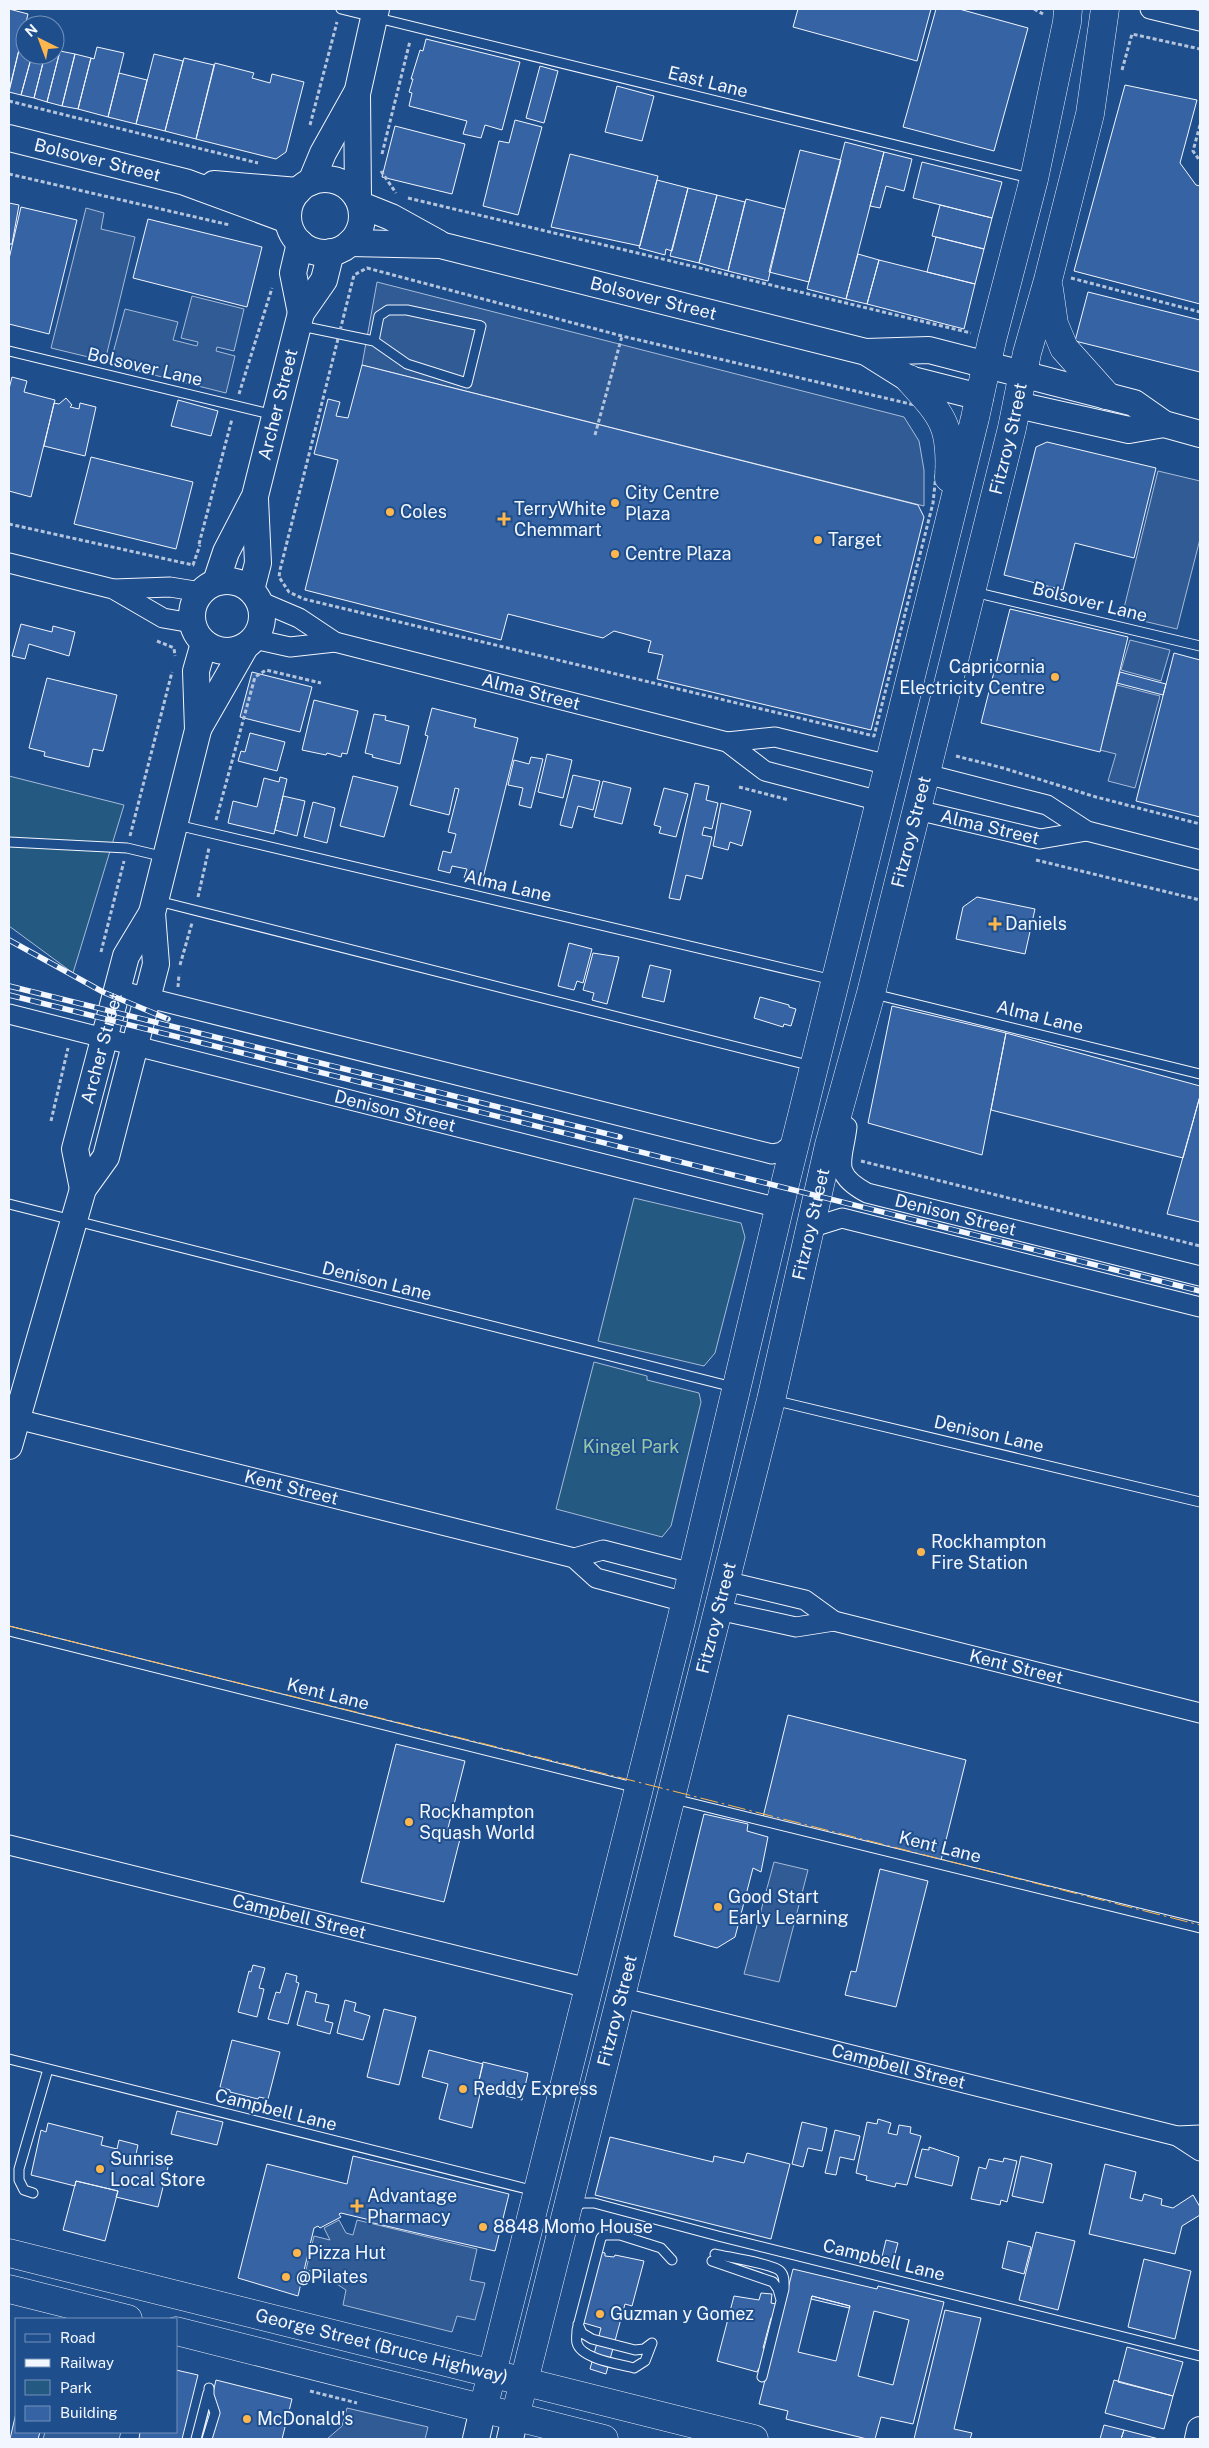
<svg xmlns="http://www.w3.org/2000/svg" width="1209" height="2448" font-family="'Public Sans',sans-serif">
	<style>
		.green { fill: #245a82; stroke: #a8bbd7 }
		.parking { fill: #305b95; stroke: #a8bbd7 }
		.building { fill: #3563a3; stroke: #f2f6ff; fill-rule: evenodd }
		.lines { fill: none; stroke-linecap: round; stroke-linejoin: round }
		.lane-casing { stroke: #f2f6ff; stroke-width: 11 }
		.street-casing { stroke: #f2f6ff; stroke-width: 21 }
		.secondary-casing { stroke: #f2f6ff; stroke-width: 28 }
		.primary-casing { stroke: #f2f6ff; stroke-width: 29 }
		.highway-casing { stroke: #f2f6ff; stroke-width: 29 }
		.path { stroke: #b3c4dc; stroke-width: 3; stroke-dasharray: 4 2.5; stroke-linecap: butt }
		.lane { stroke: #1f4e8c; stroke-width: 9 }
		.street { stroke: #1f4e8c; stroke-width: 19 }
		.secondary { stroke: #1f4e8c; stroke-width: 26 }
		.primary { stroke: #1f4e8c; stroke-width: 28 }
		.highway { stroke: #1f4e8c; stroke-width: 28 }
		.rail-casing { stroke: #f2f6ff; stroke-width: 5.5 }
		.rail { stroke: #1f4e8c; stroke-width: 4; stroke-dasharray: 11; stroke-linecap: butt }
		.power { stroke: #ffb74d; stroke-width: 1; stroke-dasharray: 18 4 2.5 4; stroke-linecap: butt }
		.poi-dot { fill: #ffb74d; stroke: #1f4e8c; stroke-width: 2 }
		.labels { text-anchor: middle; stroke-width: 4; stroke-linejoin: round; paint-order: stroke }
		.street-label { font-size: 18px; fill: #f2f6ff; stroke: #1f4e8c }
		.poi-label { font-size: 18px; fill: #f2f6ff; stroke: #1f4e8c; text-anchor: start }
		.park-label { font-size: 18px; fill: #97c8a6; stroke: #1f4e8c }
	</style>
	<rect width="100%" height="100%" fill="#1f4e8c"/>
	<path class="green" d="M9,776L124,805L73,973L9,926Z
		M634,1198L741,1223L745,1237L715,1353L704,1366L598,1341Z
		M594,1362L647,1376V1380L699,1393L701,1402L671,1526L662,1537L556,1509Z"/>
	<path class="parking" d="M86,208L104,213L101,229L135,237L105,361L51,348Z
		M377,282L904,417L919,441L924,470V506L362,365Z
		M192,296L244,309L234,351L217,347L216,351L235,356L226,393L110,364L125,309L178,322L173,340L197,346L198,342L181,338Z
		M1158,471L1200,481V539L1177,629L1122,616Z
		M1130,640L1170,650L1161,681L1121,670Z
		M1117,685L1160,696L1135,788L1108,781L1116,754L1100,750Z
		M774,1862L808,1870L779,1982L744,1974Z
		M339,2220L346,2233L353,2235L357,2220L477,2249L470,2280L485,2283L475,2320L457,2316L452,2332L343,2305L346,2290L320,2273L306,2270L314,2236L330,2240L324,2228Z
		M347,2408L428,2427L425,2439H327L342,2426Z
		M45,2432H121L119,2439H43Z"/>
	<path class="building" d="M9,9L28,14L9,90Z
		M798,9H931L917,61L793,27Z
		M936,9H959L1028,28L994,151L903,127Z
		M426,39L520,62L502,130L485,125L481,138L463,134L467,121L409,106L412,93L409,92L413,79H411L420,50L423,51Z
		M21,41L25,42V55H32L21,95L9,92Z
		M97,47L124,53L108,117L78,109L91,58L94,59Z
		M55,50L60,51L47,102L34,98L45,55H55Z
		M60,51L75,54L62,106L47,102Z
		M75,54L91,58L78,109L62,106Z
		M154,54L183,61L165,131L136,124Z
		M32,55H45L34,98L21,95Z
		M184,58L214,65L196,139L165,131Z
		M215,63L254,73L252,78L270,83L272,74L304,82L286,152L276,159L196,139Z
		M540,66L558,71L544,123L526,118Z
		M119,73L147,80L136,124L108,117Z
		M1125,85L1197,100L1180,163L1196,185L1200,186V304L1074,271Z
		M617,86L654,96L642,141L605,132Z
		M515,120L542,127L518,215L483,206L499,141L509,143Z
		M395,126L465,144L452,194L382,177Z
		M845,142L884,152L846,299L807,289Z
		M800,150L841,160L809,282L769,272Z
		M884,152L912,159L904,191L886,186L880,208L870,206Z
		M570,154L658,176L640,246L551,227Z
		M922,162L1002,182L992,218L913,198Z
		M657,180L688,188L672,251L666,249L665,255L639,248Z
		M688,188L717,195L699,263L670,256Z
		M717,195L745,202L728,271L699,263Z
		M746,199L785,209L768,281L728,271Z
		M9,203L19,205L12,244H10L9,248Z
		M940,205L992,218L984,249L932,236Z
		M21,207L77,220L49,334L9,324V259Z
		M148,219L262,247L247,307L133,278Z
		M936,237L984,249L975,284L927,272Z
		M858,254L879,260L867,304L846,299Z
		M879,260L975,284L964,329L867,304Z
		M1088,292L1200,320V372L1075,341Z
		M362,365L918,505L924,517L871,730L657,679L663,655L648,652L651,641L614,631L603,638L508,614L501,640L305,590L338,460L314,454L328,399L340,402L336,416L348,418Z
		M12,377L27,381L24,392L55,400L31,497L9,491V389Z
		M66,398L72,405L70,407L79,409L80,403L96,407L85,456L44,446L54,403L59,404Z
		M178,400L218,411L211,436L171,426Z
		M1047,442L1156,468L1134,558L1075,543L1063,590L1004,575L1036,447Z
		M91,457L193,482L176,549L74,524Z
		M1010,609L1128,637L1100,752L981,723Z
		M21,624L52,632L53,626L75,632L69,656L29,644L25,659L12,656Z
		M1174,653L1200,660V817L1136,801Z
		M252,672L312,687L300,732L240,717Z
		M1120,672L1166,684L1163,695L1117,683Z
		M47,678L117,695L103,751L93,749L89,767L44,756L45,752L29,748Z
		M314,700L358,711L347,754L342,753L341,757L327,753L326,755L302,750Z
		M432,708L476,719L474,727L518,738L482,882L464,878L467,869L452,866L450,873L438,870L443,851L451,853L456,834L448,832L459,789L455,788L449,815L410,805L428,736L425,735Z
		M374,714L386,716L385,720L409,726L400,764L372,757L373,755L365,753Z
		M250,733L285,742L277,771L238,761L241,751L245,752Z
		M547,754L572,760L563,798L538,792Z
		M531,757L543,759L531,808L519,805L523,788L508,785L514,760L529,764Z
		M573,775L600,781L593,810L578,806L572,828L560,825Z
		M353,776L398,787L384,837L340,826Z
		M280,777L287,779L274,834L228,823L233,801L257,807L264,778L279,782Z
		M603,781L631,788L622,824L594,817Z
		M695,783L709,786L706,800L718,803L712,829L704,827L702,835L712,837L702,879L686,875L680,900L669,898Z
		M664,788L688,794L676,837L659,833L661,827L654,825Z
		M283,796L305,801L297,836L275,830Z
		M313,802L335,808L327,843L304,837Z
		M721,803L751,811L742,846L730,842L728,850L713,846Z
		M977,897L1035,909L1025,954L956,939L963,907Z
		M569,943L592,949L583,983L577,981L574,990L558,986Z
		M593,953L619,957L607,1004L592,1000L594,993L583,990Z
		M650,965L671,970L664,1002L642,997Z
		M760,997L789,1005V1007L796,1009L791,1026L784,1024L783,1027L754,1018Z
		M892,1006L1006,1033L982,1155L868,1123Z
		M1006,1033L1200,1086V1096L1183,1158L991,1110Z
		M1200,1096V1222L1167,1214Z
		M788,1715L966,1760L941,1860L763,1817Z
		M396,1744L465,1761L447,1832L461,1835L444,1902L361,1882Z
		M704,1814L748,1824L747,1831L768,1837L761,1872L753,1868L735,1937L717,1948L674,1936Z
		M880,1869L928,1881L896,2007L845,1995L851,1971L856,1972Z
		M253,1965L265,1968L259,1988L264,1989L257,2017L238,2012L249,1971L251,1972Z
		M286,1973L297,1976L296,1982L299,1983L288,2024L268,2019L276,1992L280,1993Z
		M306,1991L317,1994L315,2002L329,2005L325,2021L333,2023L330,2034L297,2025Z
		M345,2000L356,2003L354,2011L370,2016L363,2040L337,2033Z
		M384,2009L416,2017L399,2085L367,2077Z
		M232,2040L280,2052L268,2099L259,2097L258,2099L230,2092V2090L220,2087Z
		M429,2050L483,2064L477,2089L481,2090L472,2128L439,2119L448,2084L422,2077Z
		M483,2062L528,2073L522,2100L477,2089Z
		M177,2111L223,2122L217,2145L171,2134Z
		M878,2119L891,2123L888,2133L897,2135L899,2125L911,2127L910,2133L921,2136L907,2185L896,2183L895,2187L866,2180L867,2176L856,2173L867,2122L877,2124Z
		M802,2122L827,2128L822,2151L808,2148L803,2167L792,2164Z
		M48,2123L103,2137L101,2145L117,2149L119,2140L138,2145L136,2154L169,2163L158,2207L116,2197L118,2191L76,2181L75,2186L31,2175L41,2130L46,2132Z
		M835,2130L860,2136L854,2160L840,2157L836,2175L825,2173Z
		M610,2137L713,2162L714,2156L744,2163L747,2153L790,2164L771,2239L595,2195Z
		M929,2147L959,2157L952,2186L915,2177L922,2149L929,2150Z
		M353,2156L509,2194L495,2251L369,2222L370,2220L341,2213L339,2214L341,2217L320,2228L318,2226L314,2228L298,2296L238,2278L267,2164L347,2184Z
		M1021,2156L1052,2164L1043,2203L1012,2196Z
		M1004,2158L1017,2161L1007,2202L1001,2200L1000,2205L971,2199L979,2167L986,2169L989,2159L1003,2162Z
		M1105,2164L1136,2172L1130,2198L1142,2201L1144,2194L1162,2199L1161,2205L1173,2208L1193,2195L1200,2207V2215L1182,2226L1175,2254L1089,2234Z
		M76,2181L118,2191L105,2241L63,2230Z
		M1036,2232L1075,2241L1058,2310L1019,2300Z
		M886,2240L898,2243L891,2268L880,2265Z
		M1008,2241L1031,2247L1024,2274L1002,2268Z
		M594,2250L605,2253V2256L614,2257L615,2255L644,2261L632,2306L625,2304L606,2374L590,2369L601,2328L577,2321Z
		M1144,2259L1191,2271L1175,2339L1128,2327Z
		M793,2269L877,2289L878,2286L944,2302L913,2424L881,2417L875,2439H867L786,2419L788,2411L759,2404ZM812,2296L850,2306L836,2361L798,2352ZM874,2311L909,2320L893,2385L858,2376Z
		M761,2293L772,2294L771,2303L781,2305L779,2320L771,2318L763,2348L770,2350L766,2370L759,2368L757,2372L717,2361L734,2296L759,2300Z
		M812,2296L850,2306L849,2308L811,2299Z
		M945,2310L981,2318L954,2429L972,2433L970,2439H914Z
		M1127,2347L1183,2362L1173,2396L1118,2382Z
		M176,2370L198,2375L182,2439H139L140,2432H176Z
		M216,2380L292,2399L282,2439H202Z
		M1114,2380L1173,2396L1164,2429L1105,2413Z
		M16,2413V2432H40L38,2439H10Z
		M1104,2425L1124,2430L1121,2439H1100Z
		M1124,2430L1159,2439H1121Z"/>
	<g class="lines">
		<defs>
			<path id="lane" d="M341,9L1030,178
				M301,326L374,341L407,364L467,383L481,326L407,310H388L379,316L374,341
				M9,351L274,415
				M974,592L1200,646
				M177,825L833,980
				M9,842L127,848L165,857
				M158,901L812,1066
				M874,994L1200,1074
				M9,1204L733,1387
				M773,1400L1200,1502
				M9,1631L637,1788
				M674,1799L1200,1928
				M9,2059L535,2191
				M33,2193L24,2190L19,2180V2169L48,2069
				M574,2208L582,2203H594L718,2236L1200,2356
				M715,2254C727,2257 773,2264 780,2271C785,2276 784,2283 784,2289L762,2377
				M712,2261L773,2282L778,2289L781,2300
				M578,2324L582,2333L592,2339L635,2350L644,2349L652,2343
				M652,2343L645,2361L634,2368C619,2364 581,2359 577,2343C576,2339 577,2334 577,2330L601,2238L604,2235H620L661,2248L672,2260
				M196,2439L208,2393
				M207,2439L215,2413L209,2395V2388"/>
			<g id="street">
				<path d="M1150,9L1200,21"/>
				<path d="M9,563L113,589L163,618L192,623"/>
				<path d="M114,589L170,587L201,592"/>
				<path id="s1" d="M259,601L299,618L335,642L727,742L765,771L880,801"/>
				<path d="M254,639L290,647L335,642"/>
				<path d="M727,742L775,737L889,765"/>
				<path d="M926,774L1047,805L1087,831L1200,860"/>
				<path id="s2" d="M917,810L1040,839L1087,831"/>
				<path d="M117,990L772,1154L782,1152L796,1141"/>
				<path id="s3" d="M9,1014L779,1208"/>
				<path id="s4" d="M847,1127C843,1161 830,1173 867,1193L1200,1276"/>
				<path d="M810,1228L842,1218L1200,1307"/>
				<path id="s5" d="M9,1417L574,1558L596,1578L685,1602"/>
				<path d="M574,1558L603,1550L692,1573"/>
				<path id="s6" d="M725,1581L805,1600L834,1621L1200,1713"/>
				<path d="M718,1610L796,1627L834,1621"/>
				<path id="s7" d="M9,1845L588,1988"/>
				<path id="s8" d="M619,1997L1177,2136L1200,2135"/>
				<path d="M1177,2136L1200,2151"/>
			</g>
			<g id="secondary">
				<path id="s9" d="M9,138L185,182L288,220"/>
				<circle cx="325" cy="216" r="37"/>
				<path d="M311,182L323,153L356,94"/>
				<path d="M214,184L298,191"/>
				<path d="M358,198L357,94L376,9"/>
				<path d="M361,205L391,217L438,243"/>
				<path d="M300,243L293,273L301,313"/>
				<path id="s10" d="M350,243L440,245L866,352L929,350L1134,403L1164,424L1200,434"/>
				<path d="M866,352L909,379L980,397"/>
				<path d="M1017,405L1129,430L1164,424"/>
				<circle cx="227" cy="616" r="35"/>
				<path id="s11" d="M216,582L226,552L255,496L301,313L324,280L331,252"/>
				<path d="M251,590L258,563L255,499"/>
				<path d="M198,729L245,647"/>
				<path id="s12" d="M83,1189L75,1149L126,956L152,913"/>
				<path d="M9,1446L83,1189L106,1157L156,964L152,913L198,730L196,671L204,643"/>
				<path d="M476,2439L483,2409"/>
				<path d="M510,2439L515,2417"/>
				<path d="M1198,2439L1200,2430"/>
			</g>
			<g id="primary">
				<path d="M1049,289L1054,324L1064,348L1106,395"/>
				<path d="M909,379C943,417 952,425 949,478"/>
				<path d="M483,2409L681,1621L784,1188L975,418L992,340L1034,179L1067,22L1068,9"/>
				<path id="s13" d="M515,2417L771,1400L829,1145L871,993L1012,428L1027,353L1048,280L1090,114L1105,9"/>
			</g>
			<g id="highway">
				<path id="s14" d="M9,2253L754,2439"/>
				<path d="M9,2289L128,2319"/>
				<path d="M176,2331L604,2439"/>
			</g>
		</defs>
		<use href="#lane" class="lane-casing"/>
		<use href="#street" class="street-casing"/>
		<use href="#secondary" class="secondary-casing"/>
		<use href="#primary" class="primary-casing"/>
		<use href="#highway" class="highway-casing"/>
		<path class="path" d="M1034,9L1043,14
			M1122,70L1132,34L1200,49
			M9,101L258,163
			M310,125L337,22
			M1200,125L1193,151L1200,161
			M382,154L410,41
			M381,171L396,193
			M9,174L230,225
			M408,198L971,333
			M367,268L622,336L919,406L934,424L936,436L938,455L933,503L874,736L304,599L289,592L279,577L280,570L354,275Z
			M1071,278L1200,312
			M239,394L272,288
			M595,435L622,336
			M9,524L193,565L200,545
			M199,544L232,419
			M157,641L174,648L175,656
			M956,756L1003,768L1096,797L1200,824
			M739,787L789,800
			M216,820L255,677L266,670L321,683
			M130,836L172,672
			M1036,860L1200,900
			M198,897L209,848
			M101,952L124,861
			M180,965L192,923
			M178,987L179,974
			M51,1121L68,1048
			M861,1161L1200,1246
			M310,2391L357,2403"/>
		<use href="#lane" class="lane"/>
		<use href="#street" class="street"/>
		<use href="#secondary" class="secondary"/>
		<use href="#primary" class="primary"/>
		<use href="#highway" class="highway"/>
		<defs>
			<path id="rail" d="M9,940L103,992L168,1019
				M9,986L620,1137
				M9,995L1200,1291"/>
		</defs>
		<use href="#rail" class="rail-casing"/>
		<use href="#rail" class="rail"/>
		<path class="power" d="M9,1626L614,1776L1200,1925"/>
	</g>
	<g class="poi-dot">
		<circle cx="615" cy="503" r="5"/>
		<circle cx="390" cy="512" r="5"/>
		<path d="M501.5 511.5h5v5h5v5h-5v5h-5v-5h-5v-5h5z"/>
		<circle cx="818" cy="540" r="5"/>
		<circle cx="615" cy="554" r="5"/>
		<circle cx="1055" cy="677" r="5"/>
		<path d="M992.5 916.5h5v5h5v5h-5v5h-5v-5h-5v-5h5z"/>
		<circle cx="921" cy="1552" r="5"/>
		<circle cx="409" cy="1822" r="5"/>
		<circle cx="718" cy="1907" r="5"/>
		<circle cx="463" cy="2089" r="5"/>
		<circle cx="100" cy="2169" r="5"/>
		<path d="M354.5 2198.5h5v5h5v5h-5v5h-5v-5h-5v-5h5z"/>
		<circle cx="483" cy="2227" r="5"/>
		<circle cx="297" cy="2253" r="5"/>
		<circle cx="286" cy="2277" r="5"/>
		<circle cx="600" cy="2314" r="5"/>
		<circle cx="247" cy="2419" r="5"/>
	</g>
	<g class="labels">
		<g class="street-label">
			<text transform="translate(708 82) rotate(14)" y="6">East Lane</text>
			<text dy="6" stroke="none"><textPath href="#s9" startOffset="91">Bolsover Street</textPath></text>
			<text dy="6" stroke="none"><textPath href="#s10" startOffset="310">Bolsover Street</textPath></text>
			<text transform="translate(145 367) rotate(13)" y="6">Bolsover Lane</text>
			<text dy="6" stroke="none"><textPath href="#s11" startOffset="189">Archer Street</textPath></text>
			<text dy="6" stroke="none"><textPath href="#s13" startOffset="2039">Fitzroy Street</textPath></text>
			<text transform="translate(1090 602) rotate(14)" y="6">Bolsover Lane</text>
			<text dy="6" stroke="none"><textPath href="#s1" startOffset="289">Alma Street</textPath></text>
			<text dy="6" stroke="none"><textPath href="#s2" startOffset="75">Alma Street</textPath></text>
			<text dy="6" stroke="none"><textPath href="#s13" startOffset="1634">Fitzroy Street</textPath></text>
			<text transform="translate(508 886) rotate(13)" y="6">Alma Lane</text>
			<text transform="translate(1040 1017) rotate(14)" y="6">Alma Lane</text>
			<text dy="6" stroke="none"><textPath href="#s12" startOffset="145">Archer Street</textPath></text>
			<text dy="6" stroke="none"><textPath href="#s3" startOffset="398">Denison Street</textPath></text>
			<text dy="6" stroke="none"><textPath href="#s4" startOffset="169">Denison Street</textPath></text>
			<text dy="6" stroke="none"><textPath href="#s13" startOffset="1229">Fitzroy Street</textPath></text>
			<text transform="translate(377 1281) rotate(14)" y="6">Denison Lane</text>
			<text transform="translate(989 1434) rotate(13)" y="6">Denison Lane</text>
			<text dy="6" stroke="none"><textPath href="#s5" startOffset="291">Kent Street</textPath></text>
			<text dy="6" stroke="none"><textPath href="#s13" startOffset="824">Fitzroy Street</textPath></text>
			<text dy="6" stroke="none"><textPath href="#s6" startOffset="306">Kent Street</textPath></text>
			<text transform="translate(328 1694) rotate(14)" y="6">Kent Lane</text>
			<text transform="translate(940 1847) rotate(14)" y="6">Kent Lane</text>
			<text dy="6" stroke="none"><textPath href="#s7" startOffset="299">Campbell Street</textPath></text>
			<text dy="6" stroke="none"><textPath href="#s13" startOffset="419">Fitzroy Street</textPath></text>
			<text dy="6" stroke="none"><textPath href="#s8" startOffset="288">Campbell Street</textPath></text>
			<text transform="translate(276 2110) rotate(14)" y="6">Campbell Lane</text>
			<text transform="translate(884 2260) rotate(14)" y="6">Campbell Lane</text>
			<text dy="6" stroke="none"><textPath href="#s14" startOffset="384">George Street (Bruce Highway)</textPath></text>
		</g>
		<g class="poi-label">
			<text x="625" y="499">City Centre<tspan x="625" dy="21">Plaza</tspan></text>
			<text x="514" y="515">TerryWhite<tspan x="514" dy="21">Chemmart</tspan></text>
			<text x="400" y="518">Coles</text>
			<text x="828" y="546">Target</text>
			<text x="625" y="560">Centre Plaza</text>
			<text x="1045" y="673" text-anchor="end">Capricornia<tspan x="1045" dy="21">Electricity Centre</tspan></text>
			<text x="1005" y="930">Daniels</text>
			<text x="931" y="1548">Rockhampton<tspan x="931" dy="21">Fire Station</tspan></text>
			<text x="419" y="1818">Rockhampton<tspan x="419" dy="21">Squash World</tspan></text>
			<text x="728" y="1903">Good Start<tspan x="728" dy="21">Early Learning</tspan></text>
			<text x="473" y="2095">Reddy Express</text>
			<text x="110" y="2165">Sunrise<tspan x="110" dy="21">Local Store</tspan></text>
			<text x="367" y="2202">Advantage<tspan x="367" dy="21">Pharmacy</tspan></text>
			<text x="493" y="2233">8848 Momo House</text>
			<text x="307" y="2259">Pizza Hut</text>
			<text x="296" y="2283">@Pilates</text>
			<text x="610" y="2320">Guzman y Gomez</text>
			<text x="257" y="2425">McDonald's</text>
		</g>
		<g class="park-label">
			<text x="631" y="1453">Kingel Park</text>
		</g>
	</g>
	<rect width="1209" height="2448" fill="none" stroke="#f2f6ff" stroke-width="20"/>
	<rect x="15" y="2318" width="162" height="115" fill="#1f4e8c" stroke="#7391ba"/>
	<rect x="25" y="2334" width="25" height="8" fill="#1f4e8c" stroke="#7391ba"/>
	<text x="60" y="2343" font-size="15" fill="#f2f6ff">Road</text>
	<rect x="25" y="2359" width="25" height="8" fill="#f2f6ff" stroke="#7391ba"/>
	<text x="60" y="2368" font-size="15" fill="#f2f6ff">Railway</text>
	<rect x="25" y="2380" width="25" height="15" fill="#245a82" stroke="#7391ba"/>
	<text x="60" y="2393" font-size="15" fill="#f2f6ff">Park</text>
	<rect x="25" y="2406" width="25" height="15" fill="#3563a3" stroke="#7391ba"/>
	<text x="60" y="2418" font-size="15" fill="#f2f6ff">Building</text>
	<g transform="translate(40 40) rotate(318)"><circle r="24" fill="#1f4e8c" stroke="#7391ba"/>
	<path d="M0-4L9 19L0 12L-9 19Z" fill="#ffb74d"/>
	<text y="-8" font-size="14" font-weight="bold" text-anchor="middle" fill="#f2f6ff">N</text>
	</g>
</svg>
